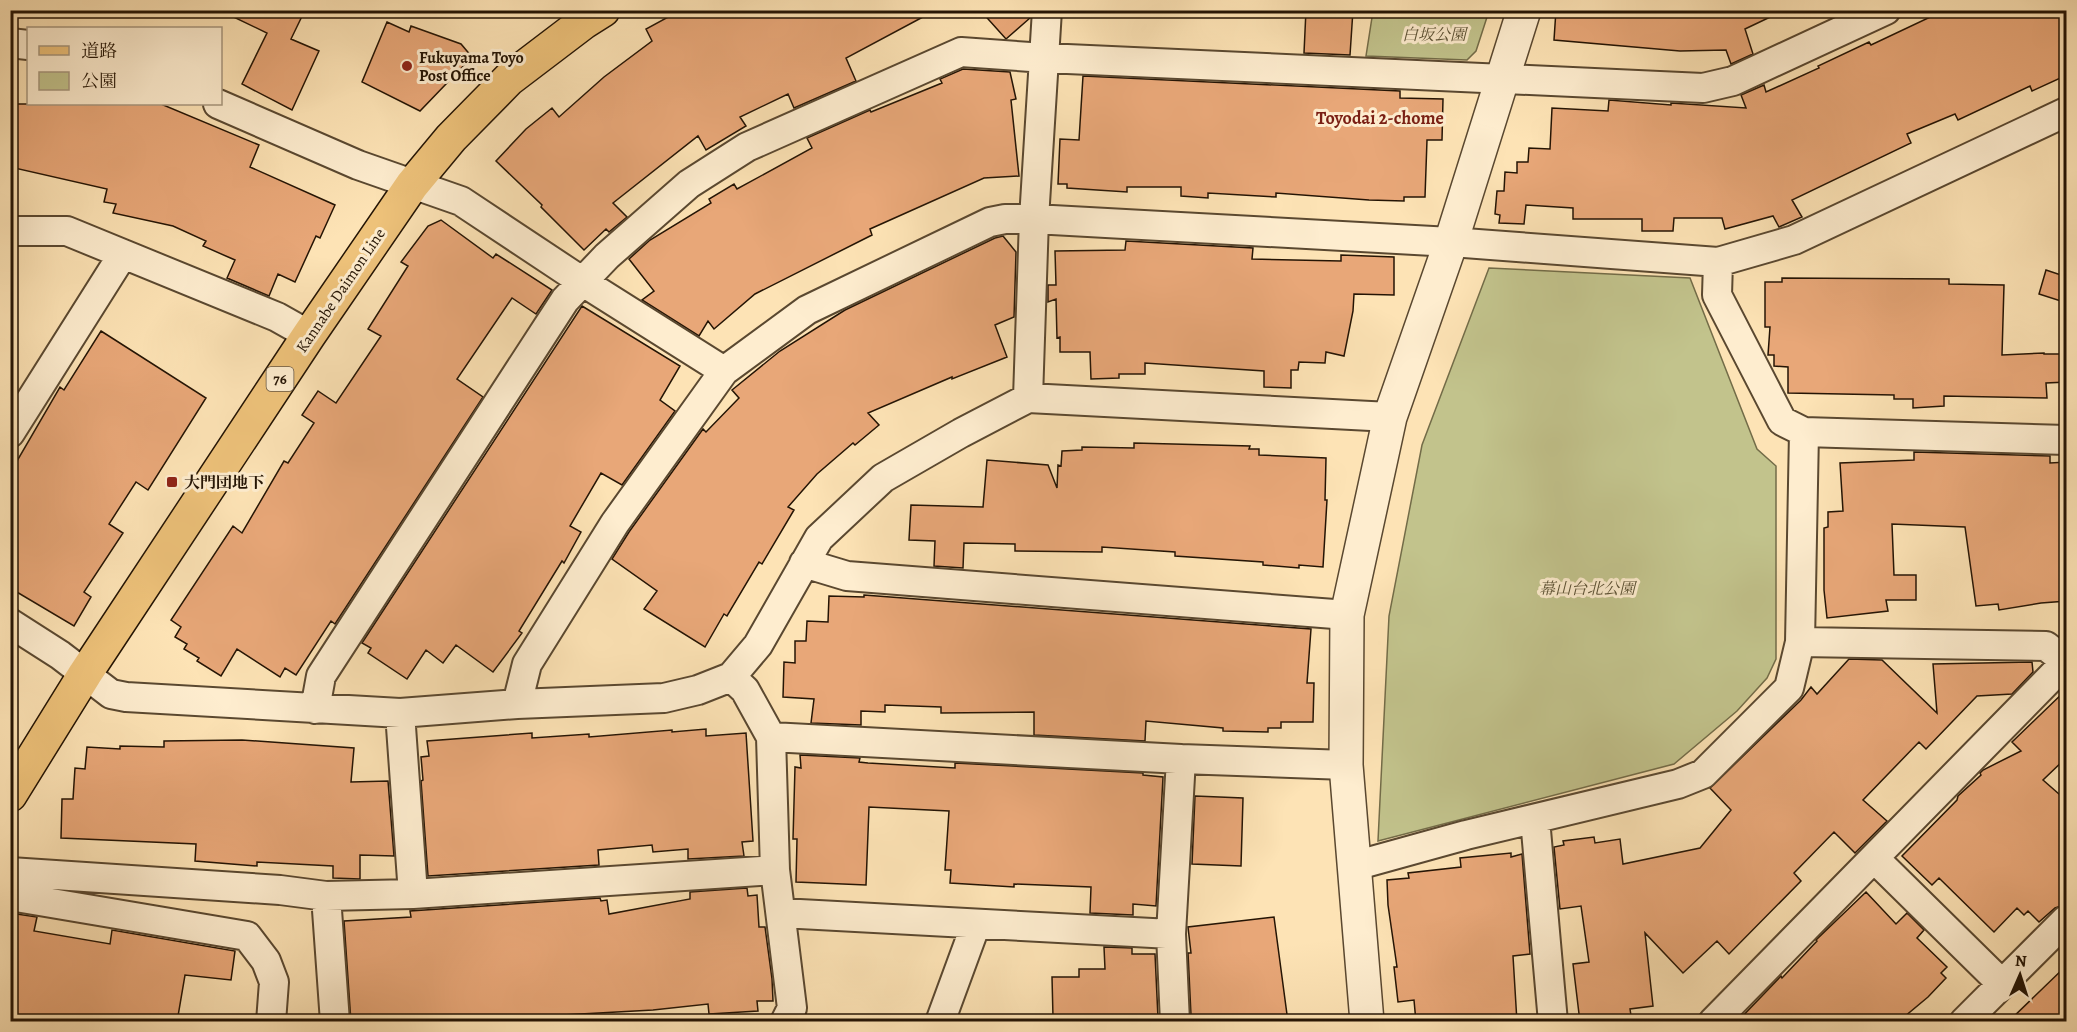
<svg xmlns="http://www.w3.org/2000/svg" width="2077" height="1032" font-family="Alegreya,'Noto Serif JP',serif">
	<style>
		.green { fill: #c2c38c; stroke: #736c48; stroke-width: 1.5 }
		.building { fill: #e8a778; stroke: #241404; stroke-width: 1.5 }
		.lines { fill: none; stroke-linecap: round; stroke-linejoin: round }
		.minor-casing { stroke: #5a4830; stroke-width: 32 }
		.tertiary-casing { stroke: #5a4830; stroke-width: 36 }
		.primary-casing { stroke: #241404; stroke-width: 36 }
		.minor { stroke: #feedcf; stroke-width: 28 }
		.tertiary { stroke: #feedcf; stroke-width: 33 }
		.primary { stroke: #eec27a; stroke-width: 33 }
		.poi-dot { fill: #8f2418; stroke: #feedcf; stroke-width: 2 }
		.labels { text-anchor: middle; stroke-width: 6; stroke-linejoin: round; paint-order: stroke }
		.shield { fill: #feedcf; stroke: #655541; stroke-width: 1.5 }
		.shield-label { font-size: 15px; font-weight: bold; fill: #241404 }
		.park-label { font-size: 16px; font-style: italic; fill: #5b5134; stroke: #feedcf }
		.poi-label { font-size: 16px; font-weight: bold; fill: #241404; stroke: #feedcf; text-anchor: start }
		.street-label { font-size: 16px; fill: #241404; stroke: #feedcf }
		.neighbourhood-label { font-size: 18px; font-weight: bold; fill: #7a1f14; stroke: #feedcf }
	</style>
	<rect width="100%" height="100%" fill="#fde3b5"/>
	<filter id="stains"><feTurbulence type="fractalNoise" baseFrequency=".00333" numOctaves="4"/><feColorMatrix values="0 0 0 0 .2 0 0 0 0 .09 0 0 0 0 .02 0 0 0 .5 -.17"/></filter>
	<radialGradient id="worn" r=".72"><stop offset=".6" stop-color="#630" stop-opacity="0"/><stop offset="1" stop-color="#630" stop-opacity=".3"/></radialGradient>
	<path class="green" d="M1373,11V10L1489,11L1476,51L1467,60L1366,56Z
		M1489,268L1690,278L1757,449L1776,466V659L1767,678L1737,711L1674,764L1378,841L1389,616L1422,445Z"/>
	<path class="building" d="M219,10H305L291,39L319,51L292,110L242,84L267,33Z
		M681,10H936L846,58L856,81L794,108L788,94L740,117L746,126L706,150L698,136L613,203L627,217L609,232L606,229L584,250L541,207L542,205L496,161L526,129L552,108L559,117L604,77L652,41L646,29Z
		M980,10H1030V18L1006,39Z
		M1306,10H1353L1350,55L1304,53Z
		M1556,10H1785L1745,29L1753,54L1731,64L1726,50L1680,51L1554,40Z
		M1945,10H2067V75L2032,91L2030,86L1958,120L1955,114L1907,134L1911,143L1792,200L1802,217L1779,227L1773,216L1725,229L1722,218H1674L1673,231H1642V219H1573V208L1526,205L1524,224L1499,223L1500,215L1495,214L1497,191H1504L1505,172L1517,173V162H1528L1529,148L1550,149L1552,108L1608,111L1609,100L1671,105V103L1746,108L1741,95L1764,85L1766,92L1819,68L1818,66L1869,42L1871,45Z
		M387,22L409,32L411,26L461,44L472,57L420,111L362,82Z
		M963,69L1010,72L1016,99L1011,100L1019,176L984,178L870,229L872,235L755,294L714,329L708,321L699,336L642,300L654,291L629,259L650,240L711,203L709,199L734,184L737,189L812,148L807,138L870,110L871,112L942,83L940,79Z
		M1083,76L1400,91V98L1443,99L1442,140H1427L1425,197H1404V201L1369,200L1276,193V197L1208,193V198L1181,196V187H1127V192L1067,188V184H1058L1060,139L1079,140Z
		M14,104H161L259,145L250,167L335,205L320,238L316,236L295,282L278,274L269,296L227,278L235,260L203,246L206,241L173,226L113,213L116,204L104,202L107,189L10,167V133Z
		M441,220L493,258L496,254L552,290L536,314L512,298L457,379L483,397L335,624L331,621L296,675L285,668L280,677L237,649L221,676L197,661L199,658L184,649L187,644L175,637L181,627L171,620L233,526L242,533L284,461L288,463L314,423L302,415L318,391L336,403L381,336L368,329L408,266L401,262L428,226Z
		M1003,236L1016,252L1014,317L995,325L1007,357L952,379V377L868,413L879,425L855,445L853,443L817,474L788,507L794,510L762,564L759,562L727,616L724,614L705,647L644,609L657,591L612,559L629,532L703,429L706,432L739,398L732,390L780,351L845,310L995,238Z
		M1126,241L1253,248L1252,259L1341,261V255L1394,257V295L1354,294L1353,311L1344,356L1326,352L1325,363L1299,362L1298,370H1291V388L1264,387V371L1145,363V374H1119V378L1091,379L1090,352H1060V337L1057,338L1056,299L1048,302V285H1056L1055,251L1125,250Z
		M2046,270L2067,277V303L2039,294Z
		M1782,278L1949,279V284L2004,285L2002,355L2044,353V354H2067V382L2046,383L2047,398L1944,396V406L1913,408V399H1894V395L1788,393V367L1774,366V355H1768L1770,327H1765V282H1782Z
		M582,306L680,366L660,400L675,411L622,485L601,473L570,526L581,532L564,563L562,561L519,631L522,633L493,672L456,645L443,663L426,650L407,679L368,653L371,648L362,643Z
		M101,331L206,398L148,490L136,482L109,524L123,533L84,592L91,597L74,626L10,588V473L60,387L64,390Z
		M1134,443L1250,446L1249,449H1259V455L1326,458L1325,500H1327L1323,567L1299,565V568L1263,565V562L1175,556V552L1102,547V552L1015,551V544L964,543L963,568L934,566L935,541L909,540L911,505L983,507L987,460L1048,465L1057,488L1058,465L1061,466L1062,451L1082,450V447L1134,448Z
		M1914,452L2050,456V463L2067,462V507H2063L2062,558L2067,557V601L2041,603L1999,610L1998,604L1976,606L1965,527L1892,524L1894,575H1916V600H1886L1888,611L1827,618L1824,590V528L1828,527V512L1843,511L1840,463L1914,460Z
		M864,595L1311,629L1307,683H1314L1313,722H1281V728H1268V732L1223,731V728L1146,721L1145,741L1034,735V712L941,713V707L885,705V712L861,711V725L811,723L814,699L783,697L784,662L795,663V641H806L807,621L828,622L829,596L864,597Z
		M1849,659L1882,660L1937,713L1933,664L2032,662L2033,672L2012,694L1977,696L1926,749L1919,742L1863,800L1887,821L1855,853L1834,832L1794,873L1801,881L1729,954L1717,941L1683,973L1645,933L1653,1006L1630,1009L1632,1022H1580L1573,964L1589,962L1581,906L1560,909L1554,847L1564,845L1563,841L1594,837L1595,843L1620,839L1623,864L1700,848L1731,810L1710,788L1801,700L1811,687L1817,694Z
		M2067,689V757L2043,780L2067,801V904L2055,908L2039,922L2028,911L2024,915L2017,908L1994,932L1939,878L1932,885L1902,856L1957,800L1958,796L1981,775L1980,773L1983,770L2021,751L2012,742Z
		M706,729V736L746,733L753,841L742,842L744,856L688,859V849L653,852L652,845L598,850L599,865L428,876L421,781L423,780L421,757L429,756L427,741L532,733V738L589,734V737L672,730V732Z
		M242,740L354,748L351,782L388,781L394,856L360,855V879L333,878V866L257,862V866L195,861L196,844L61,838L62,799H73L75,768L85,769L87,747L120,749V746L164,747V741Z
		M800,755L860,758L859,762L868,763L955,768V763L1143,773V775L1163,777L1156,906L1133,904V915L1090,913L1091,887L1014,884V887L950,883L951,870H945L949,811L869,807L866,885L796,882L797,839H793L795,767L801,768Z
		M1195,796L1243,798L1241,866L1192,864Z
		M1511,853V857L1522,854L1530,954L1513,956L1517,1022H1416L1414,1000L1398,1002L1394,967H1397L1388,905L1387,880L1409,878L1408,873L1461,867L1460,858Z
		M747,888L748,896L757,895L759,927H765L772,979L773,1001H757L758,1011L709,1014L708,1004L653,1010L563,1015V1022H351L344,921L411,917L410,911L600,898L601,901L607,900L609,914L690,899V892Z
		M1866,892L1896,924L1907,913L1924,930L1917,938L1947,967L1941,973L1946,978L1928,997L1898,1022H1737L1781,976L1782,978L1817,941L1816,940Z
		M10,913L37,917L34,931L110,944L112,930L235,951L231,980L185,975L177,1022H13L17,991H10Z
		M1274,917L1288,1022H1197L1196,1015H1191L1188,953H1191L1188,927Z
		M1104,947L1132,948V954H1155L1158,1018L1114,1021V1016L1053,1017L1052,977H1079V969H1105Z
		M2067,965V1022H2008Z"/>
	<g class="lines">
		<defs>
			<path id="minor" d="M10,43L28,45
				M218,104L358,165L461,201L583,282L724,371
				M10,231H67L277,317L309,335
				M1028,398L1034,219L1047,10
				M1804,432L2066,440
				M10,433L123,254
				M804,563L847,576L1347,615
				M10,623L60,655L111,694L126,697L400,713L517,704L664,698L698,690L731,677L758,645L819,538L883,478L961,433L1028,398L1390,417
				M1800,642L2046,646L2066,662
				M731,677L745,690L771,737L775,870L792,1008L785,1022
				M517,704L527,664L615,523L724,371L807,310L990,222L1005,219H1034L1451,242L1718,262L1794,240L2066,112
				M315,709L321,676L565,300L607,256L689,184L747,147L961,52L1045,58L1703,88L1733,81L1886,10
				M400,713L413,894
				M771,737L1181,759
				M1535,819L1553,1022
				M1875,859L2001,983
				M1354,866L1466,835L1678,784L1703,774L1789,688L1800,642L1804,432L1782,421L1717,295L1718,262
				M10,872L280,890L326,896L413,894L775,870
				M10,896L247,936L266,961L274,982L271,1022
				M326,896L335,1022
				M781,913L1171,934
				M940,1022L976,924
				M1175,1022L1171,934L1181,759L1346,765
				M1713,1022L2066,662
				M1964,1022L2066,920"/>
			<path id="tertiary" d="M1367,1022L1346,765L1347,615L1390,417L1451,242L1524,10"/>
			<path id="primary" d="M10,795L85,674L309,335L412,185L451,138L509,79L584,22L603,10"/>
		</defs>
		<use href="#minor" class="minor-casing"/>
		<use href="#tertiary" class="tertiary-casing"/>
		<use href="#primary" class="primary-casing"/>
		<use href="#minor" class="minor"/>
		<use href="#tertiary" class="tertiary"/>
		<use href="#primary" class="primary"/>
	</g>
	<g class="poi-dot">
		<circle cx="407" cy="66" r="6"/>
		<rect x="166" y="476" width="12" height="12" rx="3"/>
	</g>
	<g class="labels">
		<rect class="shield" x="266.5" y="367" width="27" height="24" rx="4.5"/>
		<g class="shield-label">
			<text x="280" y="384">76</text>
		</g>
		<g class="park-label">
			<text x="1434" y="40">白坂公園</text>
			<text x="1587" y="594">幕山台北公園</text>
		</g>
		<g class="poi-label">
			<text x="419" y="63">Fukuyama Toyo<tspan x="419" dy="18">Post Office</tspan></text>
			<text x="184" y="488">大門団地下</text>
		</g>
		<g class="street-label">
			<text transform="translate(340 290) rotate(-56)" y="6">Kannabe Daimon Line</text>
		</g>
		<g class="neighbourhood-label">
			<text x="1380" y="124">Toyodai 2-chome</text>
		</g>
	</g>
	<rect width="2077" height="1032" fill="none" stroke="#fde3b5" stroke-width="36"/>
	<rect x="12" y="12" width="2053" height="1008" fill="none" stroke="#241404" stroke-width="3"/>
	<rect x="18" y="18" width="2041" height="996" fill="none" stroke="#241404" stroke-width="1.5"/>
	<rect x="27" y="27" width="195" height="78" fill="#feedcf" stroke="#a7967e" stroke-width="1.5"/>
	<rect x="39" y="46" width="30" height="9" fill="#eec27a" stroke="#a7967e" stroke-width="1.5"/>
	<text x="81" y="57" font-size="18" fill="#241404">道路</text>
	<rect x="39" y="72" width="30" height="18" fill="#c2c38c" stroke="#a7967e" stroke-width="1.5"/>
	<text x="81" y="87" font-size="18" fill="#241404">公園</text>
	<g transform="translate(2020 975) rotate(3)" stroke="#feedcf" stroke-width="4.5" paint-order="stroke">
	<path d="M0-4.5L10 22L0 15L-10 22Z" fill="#241404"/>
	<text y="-9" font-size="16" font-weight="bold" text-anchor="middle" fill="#241404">N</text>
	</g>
	<rect width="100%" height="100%" filter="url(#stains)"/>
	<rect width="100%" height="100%" fill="url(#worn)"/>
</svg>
